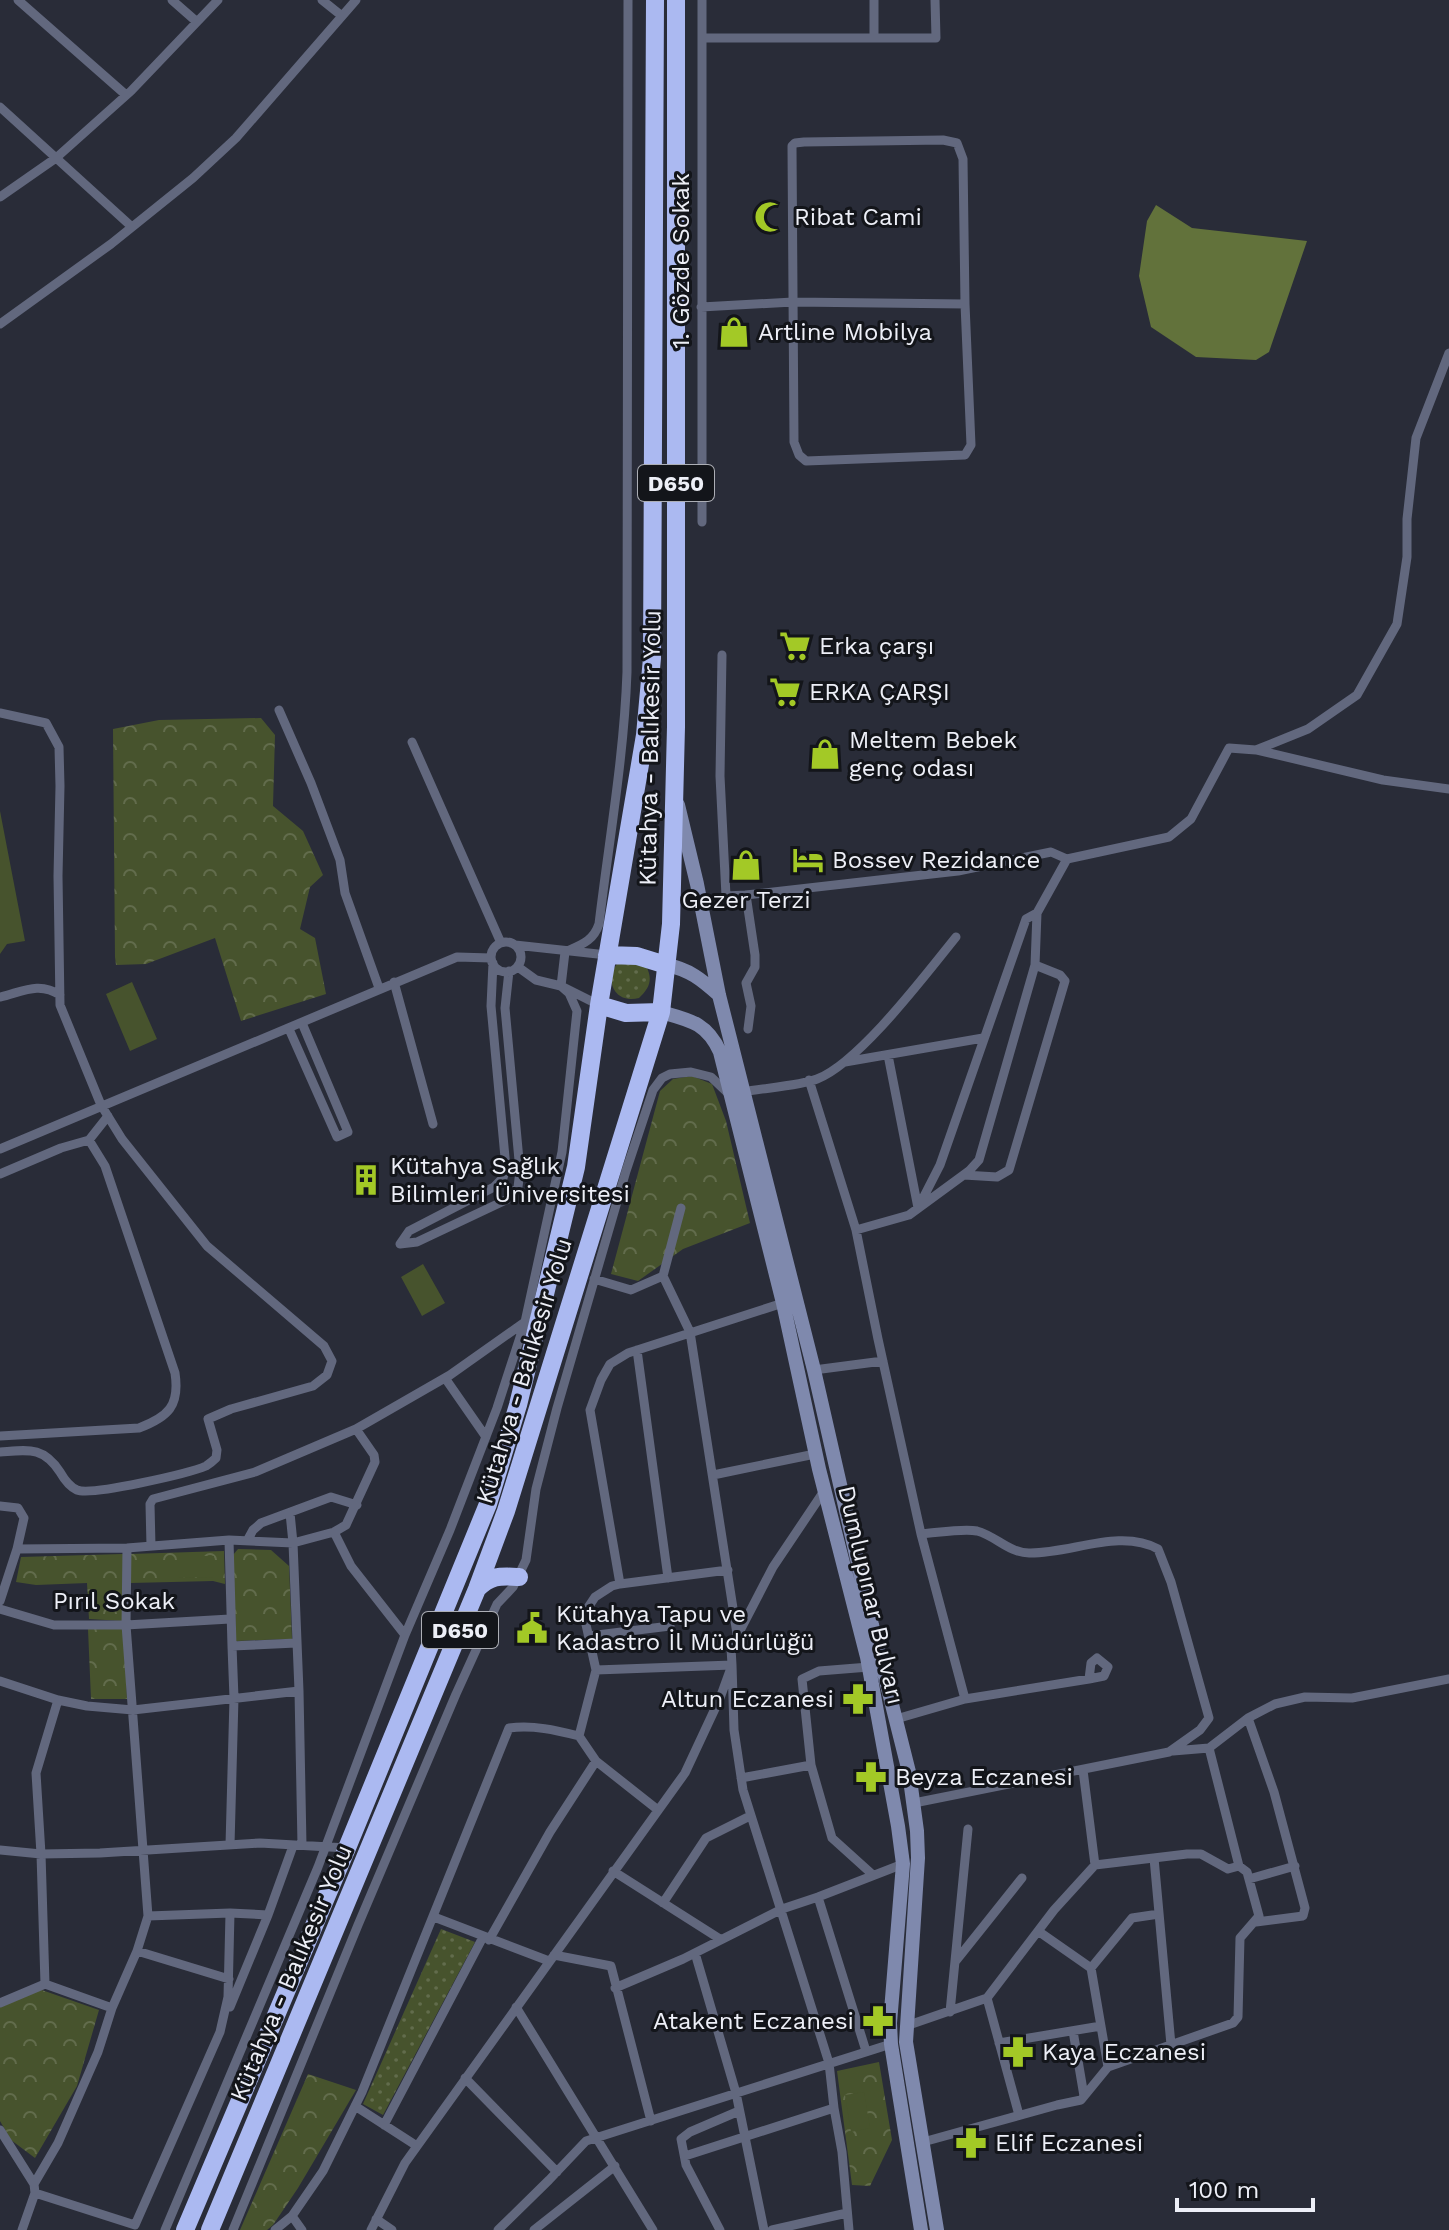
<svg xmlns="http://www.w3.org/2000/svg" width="1449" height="2230" font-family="'Work Sans',sans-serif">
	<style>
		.grass { fill: url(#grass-dots) }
		.forest { fill: url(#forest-crowns) }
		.pitch { fill: #47532d }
		.water { fill: #62723b }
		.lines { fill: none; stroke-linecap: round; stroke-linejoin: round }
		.street { stroke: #62687e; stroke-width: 9 }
		.secondary { stroke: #7f89ad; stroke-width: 14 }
		.highway { stroke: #abb9f1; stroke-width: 18 }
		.labels { text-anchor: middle; stroke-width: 6; stroke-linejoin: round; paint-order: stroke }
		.shield { fill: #13151a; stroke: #acaeb5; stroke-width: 2 }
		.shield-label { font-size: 22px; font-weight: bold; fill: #edeff7 }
		.poi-label { font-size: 24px; fill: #edeff7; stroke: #13151a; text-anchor: start }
		.street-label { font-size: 24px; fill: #edeff7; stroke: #13151a }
	</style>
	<defs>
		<pattern id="grass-dots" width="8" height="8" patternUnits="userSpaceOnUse" patternTransform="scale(2)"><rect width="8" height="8" fill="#47532d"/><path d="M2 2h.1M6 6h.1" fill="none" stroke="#626c4c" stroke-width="1.8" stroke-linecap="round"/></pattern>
		<pattern id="forest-crowns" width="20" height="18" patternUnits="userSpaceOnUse" patternTransform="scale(2)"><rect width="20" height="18" fill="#47532d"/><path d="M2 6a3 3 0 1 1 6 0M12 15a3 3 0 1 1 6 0" fill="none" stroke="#626c4c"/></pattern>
	</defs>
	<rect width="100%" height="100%" fill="#292c38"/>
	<path class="grass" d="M621,960L646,966C653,979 650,988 639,998C613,1005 602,976 621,960Z
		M441,1929L475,1942L383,2115L363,2104Z"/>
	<path class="forest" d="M261,718L275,735L273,806L303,831L323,875L310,887L300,929L315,938L326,994L241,1021L215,938L146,964L116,965L115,957L113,729L159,720Z
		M692,1076L712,1084L726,1121L750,1223L683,1249L638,1281L611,1274L660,1091L673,1079Z
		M238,1549L271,1550L289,1566L292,1639L236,1641L233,1555Z
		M224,1551L225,1584L213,1581L130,1583V1554Z
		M123,1554V1621L89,1619L87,1583L36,1585L16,1582L21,1557Z
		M88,1629H124L127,1699H91Z
		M36,1988L99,2010L77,2086L35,2158L11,2140L0,2121V2006Z
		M879,2062L892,2140L870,2186L852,2185L837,2071Z
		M308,2074L356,2090L298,2188L273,2225L267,2230H240Z"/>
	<path class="pitch" d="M0,811L25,941L7,944L0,954Z
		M132,982L157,1039L130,1051L106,994Z
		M423,1264L445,1303L422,1316L401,1277Z
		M178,1556H214V1577L178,1578Z
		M864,2092L870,2128L851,2132L845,2095Z"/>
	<path class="water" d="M1156,205L1192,228L1307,241L1269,352L1256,360L1196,357L1151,327L1139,276L1147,221Z"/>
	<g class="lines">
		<path class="street" d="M18,0L126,95
			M172,0L197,22
			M322,0L342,16
			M702,0V522
			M702,38H936L935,0
			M874,38V0
			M0,107L132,227
			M943,140L957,143L963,159L965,304L971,445L965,455L806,461L799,455L794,442L792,146L795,143L804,142Z
			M0,197L56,158L131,91L218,0
			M701,307L793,302L965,304
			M0,324L111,244L193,178L236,138L356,0
			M722,655L720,776L726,896L746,895
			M279,710L311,783L340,860L345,893L379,988
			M0,713L46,723L59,747L60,786L58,876L60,1005L101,1105L122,1139L207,1246L324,1346L332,1361L327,1375L313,1386L231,1409L208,1419L217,1450L216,1458C214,1460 209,1464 206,1466C190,1473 92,1496 77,1490C70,1487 64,1479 60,1472C43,1446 28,1450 0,1452
			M412,742L501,943
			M1257,750L1383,780L1449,789
			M1067,859L1169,837L1191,819L1229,748L1256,750L1308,729L1357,695L1397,624L1407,557V519L1416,438L1449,353
			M491 957a15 15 0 1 1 30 0a15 15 0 1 1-30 0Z
			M515,945L607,955
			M518,967L536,980L561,986L599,1005
			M394,982L433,1124
			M0,997C22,992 39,981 60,995
			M289,1029L337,1137L348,1132L302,1023
			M748,1029L751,1006L746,983L755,967V955L746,895L958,871L1051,852L1067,859L1037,913L1035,965L979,1160L969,1171L909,1215L856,1230
			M888,1055L918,1208L940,1165L1026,919L1037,913
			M845,1062L983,1038
			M809,1080L856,1230L878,1339L921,1534L965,1699
			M743,1092C763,1088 799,1086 817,1079C859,1063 926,974 956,937
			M0,1149L457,957L491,958
			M0,1174L61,1148L89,1140L108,1116
			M964,1175L997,1177L1009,1170L1065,981L1060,975L1035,965
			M400,1244L417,1242L508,1199L518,1187L520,1171L505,1008L509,971
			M400,1244L409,1231L494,1187L503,1178L506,1168L491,1006L493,963
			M663,1276L690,1332L737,1634
			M594,1279L631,1290L663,1276L681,1208
			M637,1350L668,1578
			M814,1370L883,1361
			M445,1378L486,1437
			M0,1436L139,1428C168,1417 180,1406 175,1373L105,1166L89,1140
			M713,1475L815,1454
			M0,1506L18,1508L24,1518L17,1549L0,1601
			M334,1532L351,1566L405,1635
			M229,1540L232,1646
			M247,1541L253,1530L261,1523L331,1497L357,1505
			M151,1546L150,1504L153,1499L255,1472L356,1429L450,1375L525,1322
			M17,1549L127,1548L229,1540L293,1543L290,1513
			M728,1570L620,1584L612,1586L595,1597L587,1609L585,1620L596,1670L732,1665L734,1730L743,1790L829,2063L834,2108L842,2152L849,2230
			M620,1584L590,1410L601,1380L610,1364L628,1353L783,1303
			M0,1609L54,1625H126L230,1619
			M589,1636L670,1626
			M869,1667L819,1671L802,1679L811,1765L832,1838L873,1875
			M0,1681L58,1700L87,1706L133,1710L299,1691
			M1248,1718L1274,1792L1305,1908L1303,1916L1256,1922
			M896,1719L965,1699L1089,1679L1104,1676L1108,1667L1097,1658L1091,1663L1089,1679
			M579,1736L596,1670
			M1209,1748L1239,1866
			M1173,1751L1209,1748L1248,1718L1275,1704L1305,1697L1352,1698L1449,1679
			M1083,1770L1095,1865
			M741,1778L811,1765
			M914,1803L1169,1752L1200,1730L1209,1718L1171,1582L1158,1549C1120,1528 1070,1554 1029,1553C1009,1553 996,1536 977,1531C963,1528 937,1533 921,1534
			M230,1845L234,1698L232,1646L296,1643
			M302,1845L299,1691L293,1543L334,1532L346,1525L375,1462L374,1455L356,1429
			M0,1850L41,1854L100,1853L260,1843L347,1848
			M1154,1858L1171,2045
			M613,1871L720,1939
			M1249,1879L1295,1866
			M818,1897L866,2051
			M663,1903L706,1838L750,1816
			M148,1916L230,1913L268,1915L293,1846
			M434,1917L549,1961
			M1038,1931L1091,1968L1108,2067
			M489,1940L550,1832L596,1761
			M137,1951L229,1979
			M695,1953L736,2093L764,2230
			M554,1955L611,1966L651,2121
			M955,1962L1022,1878
			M1091,1968L1132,1918L1159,1914
			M45,1984L41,1854L36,1773L58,1700
			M615,1988L683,1959L782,1909L818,1897L903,1864
			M987,1998L1019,2115
			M0,2003L45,1984L112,2008
			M230,2007L268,1915
			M516,2007L653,2230
			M950,2012L968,1829
			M906,2026L987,1998L1054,1910L1095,1865L1187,1854H1201L1228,1869L1239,1866L1247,1872L1259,1916L1240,1938L1238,2017L1233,2023L1108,2067L1081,2100L1057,2105L923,2142
			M1073,2031L1084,2096
			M999,2043L1101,2026
			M465,2078L557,2172
			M355,2106L417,2146
			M384,2125L483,1937
			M0,2130L34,2184
			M685,2156L834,2108
			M35,2193L135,2225L220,2032L228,1997L230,1913
			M292,2216L302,2230
			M376,2219L392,2230
			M22,2230L35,2193L34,2184L58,2143L98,2052L112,2008L137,1951L148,1916L126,1625L127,1548
			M165,2230L318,1867L405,1635L450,1530L497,1408L525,1322L562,1152L577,1011L569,993L561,986L565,952C580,945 593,942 599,924C609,840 624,757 627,672L628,0
			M233,2230L358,1925L456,1694L497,1604L513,1587L526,1560L536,1489L557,1408L626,1171L653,1090L662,1078L670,1074L691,1072L711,1077L731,1096
			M275,2230L292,2216L323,2171L362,2092L509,1728C534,1725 555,1730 579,1736L596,1761L658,1810
			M371,2230L405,2163L685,1773L720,1698L732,1665L731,1648L773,1567L824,1491
			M498,2230L549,2180L586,2141L891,2044
			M534,2230L615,2166
			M720,2230L686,2165L681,2139L690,2132L739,2111
			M772,2230L847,2213"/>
		<path class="secondary" d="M678,805L697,884L719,995L814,1370L872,1625L909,1772L917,1831L918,1858L906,2042L937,2230
			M666,965C689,969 702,980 719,995
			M661,1012C690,1020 707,1023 720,1052L783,1303L819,1469L867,1657L898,1826L903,1864L890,2023L891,2044L921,2230"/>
		<path class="highway" d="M607,955L637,956L666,965
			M599,1005L626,1013L661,1012
			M477,1589C491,1575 500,1576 519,1577
			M185,2230L347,1848L488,1504L518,1405L576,1167L599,1005L645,735L652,658L655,0
			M210,2230L477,1589L506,1511L661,1012L671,924L676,727V0"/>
	</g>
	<defs>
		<symbol id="mosque-bare" viewBox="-9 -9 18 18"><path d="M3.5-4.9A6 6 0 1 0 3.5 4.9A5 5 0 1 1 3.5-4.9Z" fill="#a3c926" stroke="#13151a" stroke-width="2.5" paint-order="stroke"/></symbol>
		<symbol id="shop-bare" viewBox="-9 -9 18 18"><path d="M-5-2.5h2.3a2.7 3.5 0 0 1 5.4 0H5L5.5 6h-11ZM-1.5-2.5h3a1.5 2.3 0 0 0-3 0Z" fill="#a3c926" stroke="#13151a" stroke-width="2.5" paint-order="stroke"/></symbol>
		<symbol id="supermarket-bare" viewBox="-9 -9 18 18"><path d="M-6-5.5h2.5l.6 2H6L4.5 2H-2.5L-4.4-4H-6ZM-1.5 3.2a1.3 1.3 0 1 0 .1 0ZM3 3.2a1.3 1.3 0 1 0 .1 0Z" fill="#a3c926" stroke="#13151a" stroke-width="2.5" paint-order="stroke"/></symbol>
		<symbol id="hotel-bare" viewBox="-9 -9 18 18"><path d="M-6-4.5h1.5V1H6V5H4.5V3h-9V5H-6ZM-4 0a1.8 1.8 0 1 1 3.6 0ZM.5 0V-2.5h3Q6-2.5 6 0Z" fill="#a3c926" stroke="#13151a" stroke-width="2.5" paint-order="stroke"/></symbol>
		<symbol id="building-bare" viewBox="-9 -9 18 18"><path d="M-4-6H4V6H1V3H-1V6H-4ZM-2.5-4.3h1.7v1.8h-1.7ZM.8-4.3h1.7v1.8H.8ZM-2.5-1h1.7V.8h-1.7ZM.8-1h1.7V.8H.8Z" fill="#a3c926" stroke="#13151a" stroke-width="2.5" paint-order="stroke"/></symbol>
		<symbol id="civic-bare" viewBox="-9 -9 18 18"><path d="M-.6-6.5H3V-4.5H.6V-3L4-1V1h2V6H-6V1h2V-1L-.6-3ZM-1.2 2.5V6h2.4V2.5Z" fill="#a3c926" stroke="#13151a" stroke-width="2.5" paint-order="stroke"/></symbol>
		<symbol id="pharmacy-bare" viewBox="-9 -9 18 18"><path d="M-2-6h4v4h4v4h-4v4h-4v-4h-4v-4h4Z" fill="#a3c926" stroke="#13151a" stroke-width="2.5" paint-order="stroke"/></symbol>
	</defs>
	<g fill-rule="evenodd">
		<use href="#mosque-bare" x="748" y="195" width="44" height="44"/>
		<use href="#shop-bare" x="712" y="310" width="44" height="44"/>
		<use href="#supermarket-bare" x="773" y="624" width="44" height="44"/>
		<use href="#supermarket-bare" x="763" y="670" width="44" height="44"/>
		<use href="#shop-bare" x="803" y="732" width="44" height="44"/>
		<use href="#hotel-bare" x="786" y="838" width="44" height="44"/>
		<use href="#shop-bare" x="724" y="843" width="44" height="44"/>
		<use href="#building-bare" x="344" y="1158" width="44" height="44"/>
		<use href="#civic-bare" x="510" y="1606" width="44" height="44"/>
		<use href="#pharmacy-bare" x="836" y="1677" width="44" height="44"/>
		<use href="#pharmacy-bare" x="849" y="1755" width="44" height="44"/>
		<use href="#pharmacy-bare" x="856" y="1999" width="44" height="44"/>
		<use href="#pharmacy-bare" x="996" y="2030" width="44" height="44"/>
		<use href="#pharmacy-bare" x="949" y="2121" width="44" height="44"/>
	</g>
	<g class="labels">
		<g class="shield">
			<rect x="638" y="465" width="76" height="36" rx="6"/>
			<rect x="422" y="1612" width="76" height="36" rx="6"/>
		</g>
		<g class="shield-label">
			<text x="676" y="491">D650</text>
			<text x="460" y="1638">D650</text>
		</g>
		<g class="poi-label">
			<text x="794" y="225">Ribat Cami</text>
			<text x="758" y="340">Artline Mobilya</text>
			<text x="819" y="654">Erka çarşı</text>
			<text x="809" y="700">ERKA ÇARŞI</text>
			<text x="849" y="748">Meltem Bebek<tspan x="849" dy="28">genç odası</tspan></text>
			<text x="832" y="868">Bossev Rezidance</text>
			<text x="746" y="908" text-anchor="middle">Gezer Terzi</text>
			<text x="390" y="1174">Kütahya Sağlık<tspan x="390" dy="28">Bilimleri Üniversitesi</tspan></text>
			<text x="556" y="1622">Kütahya Tapu ve<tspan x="556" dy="28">Kadastro İl Müdürlüğü</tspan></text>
			<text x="834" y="1707" text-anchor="end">Altun Eczanesi</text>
			<text x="895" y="1785">Beyza Eczanesi</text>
			<text x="854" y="2029" text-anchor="end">Atakent Eczanesi</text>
			<text x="1042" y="2060">Kaya Eczanesi</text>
			<text x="995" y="2151">Elif Eczanesi</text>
		</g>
		<g class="street-label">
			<text transform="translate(681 261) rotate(-90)" y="8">1. Gözde Sokak</text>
			<text transform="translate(650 748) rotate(-89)" y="8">Kütahya - Balıkesir Yolu</text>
			<text transform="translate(524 1371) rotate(-73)" y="8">Kütahya - Balıkesir Yolu</text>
			<text transform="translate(871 1595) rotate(77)" y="8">Dumlupınar Bulvarı</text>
			<text x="114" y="1609">Pırıl Sokak</text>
			<text transform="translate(291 1973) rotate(-67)" y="8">Kütahya - Balıkesir Yolu</text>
		</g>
	</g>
	<path d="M1177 2198v12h136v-12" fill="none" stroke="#edeff7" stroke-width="4"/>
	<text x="1189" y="2198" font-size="24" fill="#edeff7" stroke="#13151a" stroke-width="6" paint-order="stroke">100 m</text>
</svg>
